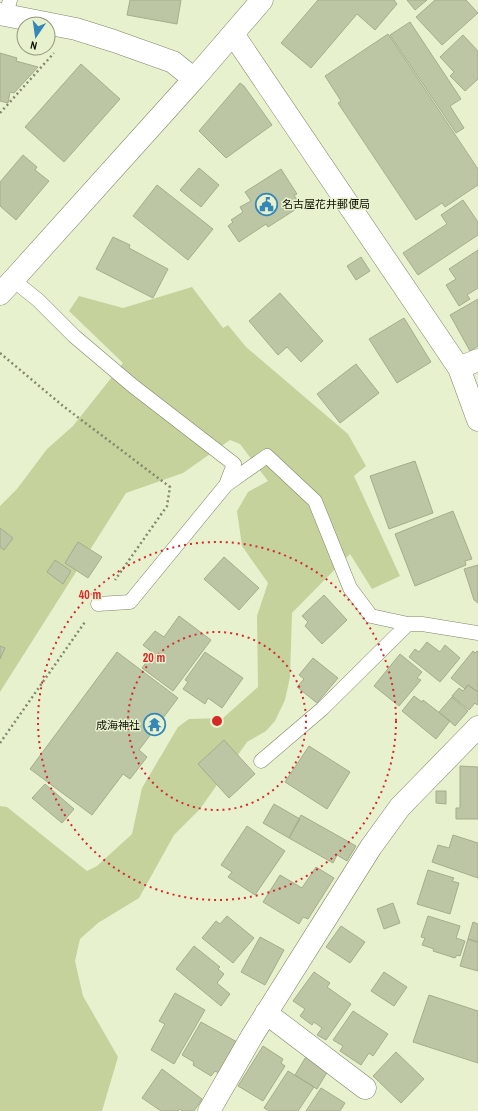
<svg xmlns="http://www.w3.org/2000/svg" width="478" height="1111" font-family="'Archivo Narrow','Noto Sans JP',sans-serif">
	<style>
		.green { fill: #c5d29b }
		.building { fill: #bdc6a4; stroke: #a4ad8c }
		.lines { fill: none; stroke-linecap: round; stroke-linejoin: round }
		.lane-casing { stroke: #7e8566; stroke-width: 15 }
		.street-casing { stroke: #7e8566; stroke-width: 23 }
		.secondary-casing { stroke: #7e8566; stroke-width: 23 }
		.path { stroke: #828770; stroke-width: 2.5; stroke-dasharray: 2 3; stroke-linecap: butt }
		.lane { stroke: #fff; stroke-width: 14 }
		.street { stroke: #fff; stroke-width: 22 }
		.secondary { stroke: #fff; stroke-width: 22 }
		.ring { fill: none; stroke: #d62828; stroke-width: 2; stroke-dasharray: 2 4 }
		.labels { text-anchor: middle; stroke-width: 3; stroke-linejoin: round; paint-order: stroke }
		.poi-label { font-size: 11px; fill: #0d0f04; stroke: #e8f1ce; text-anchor: start }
		.centre { fill: #d62828; stroke: #e8f1ce; stroke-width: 2 }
		.ring-label { font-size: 12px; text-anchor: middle; font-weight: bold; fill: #d62828; stroke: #e8f1ce; stroke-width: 3; stroke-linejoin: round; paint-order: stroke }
	</style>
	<rect width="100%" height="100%" fill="#e8f1ce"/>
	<path class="green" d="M192,287L223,328L228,325L246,347L348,434L366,466L354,476L400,576L372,589L350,554L292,613L290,677L285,700L275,721L266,731L247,742L200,809L174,835L139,898L98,923L80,939L75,961L83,996L118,1057L102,1111H0V806L7,807L87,871L97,866L132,834L142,788L178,727L189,719L223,718L258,687L257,616L268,583L242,546L237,511L248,492L268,481L240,444L230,440L183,473L126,493L0,692V506L17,489L47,449L73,426L123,363L69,311L79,296L123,308Z"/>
	<path class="building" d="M130,0H181L177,24L127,15Z
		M318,0H394L397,4L375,30L357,14L311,68L281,43Z
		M407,0H427L415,10Z
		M435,0H466L478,13L442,45L416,17Z
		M410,22L461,99L450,106L464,128L456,133L390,35Z
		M388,34L478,169V185L445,207L442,203L416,220L338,103L341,101L325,76Z
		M463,35L478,51V79L465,91L450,76L454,72L440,57Z
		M0,53L17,58L16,61L38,67L14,93L10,92L8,103L0,101Z
		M81,64L120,99L64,162L25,127Z
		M240,83L244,86L272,125L226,158L199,131Z
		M23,155L37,167L35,170L49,181L16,220L0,206V182Z
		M199,168L219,185L201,207L180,190Z
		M281,169L297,194L294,195L301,206L268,227L266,224L239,242L228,226L233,222L231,220L243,212L240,207L251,201L245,192Z
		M157,185L213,229L188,260L133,216Z
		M463,200L478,222V235L418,275L403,253L447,224L441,215Z
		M113,237L130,245L129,248L168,269L153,298L96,269Z
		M478,250V288L467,295L470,299L459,306L446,285L456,279L449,269Z
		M361,257L370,271L356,280L347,266Z
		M280,293L323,341L301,362L287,347L278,355L249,321Z
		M478,299V346L470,351L450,315Z
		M404,318L431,362L397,383L369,339Z
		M356,364L379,393L340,423L317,394Z
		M415,461L433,513L389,529L370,476Z
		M453,511L472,559L465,561L466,565L415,586L395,534Z
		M0,528L13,538L4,550L0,547Z
		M78,542L102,557L88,578L65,563Z
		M224,557L259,588L239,610L204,579Z
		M55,560L71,571L63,584L47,572Z
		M478,565V603L474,600L464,569Z
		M324,595L347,620L322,644L305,626L308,622L302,616Z
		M179,616L211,640L173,691L142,668L153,653L143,645L155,631L164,637Z
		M427,642L440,652L445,645L460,658L440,682L409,657L415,649L419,652Z
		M0,646L5,648L0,659Z
		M473,651L475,653L477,651L478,652V692L468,685L465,689L451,678Z
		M117,652L178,698L139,750L147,757L130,779L123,774L92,815L30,769Z
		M205,652L243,678L222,708L208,698L205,704L183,689L188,682L185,680Z
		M400,654L422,672L417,678L421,680L399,706L374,686Z
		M313,658L338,678L317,703L297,687L304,679L299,675Z
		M468,685L478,692V703L477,705L475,703L469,710L452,696L459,688L463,691Z
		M414,696L422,702L423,700L450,721L436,739L402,711Z
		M452,697L468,711L455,726L439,712Z
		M224,740L255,774L229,798L198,764Z
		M309,746L350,772L327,809L285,782Z
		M460,766L478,767V819H456V808H460Z
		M45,784L74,809L62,823L32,798Z
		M436,791H446V804L436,803Z
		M274,804L300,819L289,838L263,823Z
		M301,815L356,846L347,861L337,855L333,863L289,838Z
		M247,826L285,851L255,895L228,877L232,872L221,865Z
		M453,835L478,843V878L432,862L438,845L449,848Z
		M316,867L334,878L308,919L303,917L299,924L263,902L280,875L302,888Z
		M428,870L454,878L452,881L459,883L450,914L417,904Z
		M393,903L400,923L384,929L377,909Z
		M227,916L254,938L233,963L202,938L216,921L220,924Z
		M428,916L460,926L456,938L465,941L460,956L457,955L455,958L433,951L434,949L422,945L425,938L421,937Z
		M473,922L478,924V942L468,939Z
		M341,926L365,942L350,963L326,947Z
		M260,937L284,950L265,985L241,972Z
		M468,939L478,942V971L460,966Z
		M194,946L220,967L218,969L224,974L217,983L230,994L221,1006L176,969Z
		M314,972L330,983L327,987L351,1004L326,1040L317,1035L322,1028L314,1022L312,1025L300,1016L305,1009L293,1001Z
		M384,972L407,987L394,1006L371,991Z
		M175,993L205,1010L174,1064L151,1050L165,1024L159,1021Z
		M429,995L478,1011V1063L413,1042Z
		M353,1011L388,1034L373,1056L369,1053L361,1065L340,1051L343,1046L333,1040Z
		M201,1022L237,1042L219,1073L215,1071L211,1076L193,1065L194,1062L182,1055Z
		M263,1046L283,1059L281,1063L285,1066L263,1101L238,1086Z
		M396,1052L424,1079L401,1103L373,1076Z
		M307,1055L329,1069L317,1089L295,1075Z
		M162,1069L202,1099L194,1111H182L180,1109L178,1111H161L142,1098Z
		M288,1071L314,1087L298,1111H269L264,1108Z
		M321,1088L345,1103L340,1111H306Z"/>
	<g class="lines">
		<defs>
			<path id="lane" d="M6,15L10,0
				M13,280L38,300L74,336L133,386L234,464L226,485
				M98,604L130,602L226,485L267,456L315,501L350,588L371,616L408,624H422L478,633
				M261,761L322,709L408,624"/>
			<path id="street" d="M233,34L459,368L478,420
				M459,368L478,360
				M266,1013L365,1088
				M209,1111L252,1036L371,847L400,807L478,727"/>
			<path id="secondary" d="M0,14L76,29L114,41L173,62L194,79L262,0
				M0,294L13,280L194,79"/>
		</defs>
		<use href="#lane" class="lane-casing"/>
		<use href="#street" class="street-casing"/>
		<use href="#secondary" class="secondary-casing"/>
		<path class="path" d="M0,113L54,53
			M0,353L63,406L170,487L167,506L115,580
			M0,743L85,622"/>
		<use href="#lane" class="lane"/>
		<use href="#street" class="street"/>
		<use href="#secondary" class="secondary"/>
	</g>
	<g class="ring">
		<circle cx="217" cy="721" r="89"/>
		<circle cx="217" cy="721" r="179"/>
	</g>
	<defs>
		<symbol id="civic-ring" viewBox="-11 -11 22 22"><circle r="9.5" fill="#e8f1ce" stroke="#3587b8" stroke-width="1.5"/><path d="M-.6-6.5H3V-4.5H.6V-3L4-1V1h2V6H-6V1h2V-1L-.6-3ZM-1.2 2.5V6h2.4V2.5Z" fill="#3587b8"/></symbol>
		<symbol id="temple-ring" viewBox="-11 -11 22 22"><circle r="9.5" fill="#e8f1ce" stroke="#3587b8" stroke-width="1.5"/><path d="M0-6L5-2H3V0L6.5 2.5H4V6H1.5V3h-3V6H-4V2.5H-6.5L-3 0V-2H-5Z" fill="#3587b8"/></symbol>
	</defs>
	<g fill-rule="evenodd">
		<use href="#civic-ring" x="254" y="192" width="25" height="25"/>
		<use href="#temple-ring" x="142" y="712" width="25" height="25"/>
	</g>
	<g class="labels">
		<g class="poi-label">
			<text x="282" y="208">名古屋花井郵便局</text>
			<text x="140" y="729" text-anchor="end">成海神社</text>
		</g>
	</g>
	<circle cx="217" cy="721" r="6" class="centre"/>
	<g class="ring-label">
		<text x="90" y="599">40 m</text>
		<text x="154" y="662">20 m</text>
	</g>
	<g transform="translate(36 36) rotate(193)"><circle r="19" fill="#e8f1ce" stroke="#90977d"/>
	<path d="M0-3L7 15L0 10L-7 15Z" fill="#3587b8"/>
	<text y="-6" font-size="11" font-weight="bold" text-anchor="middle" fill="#0d0f04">N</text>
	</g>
</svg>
